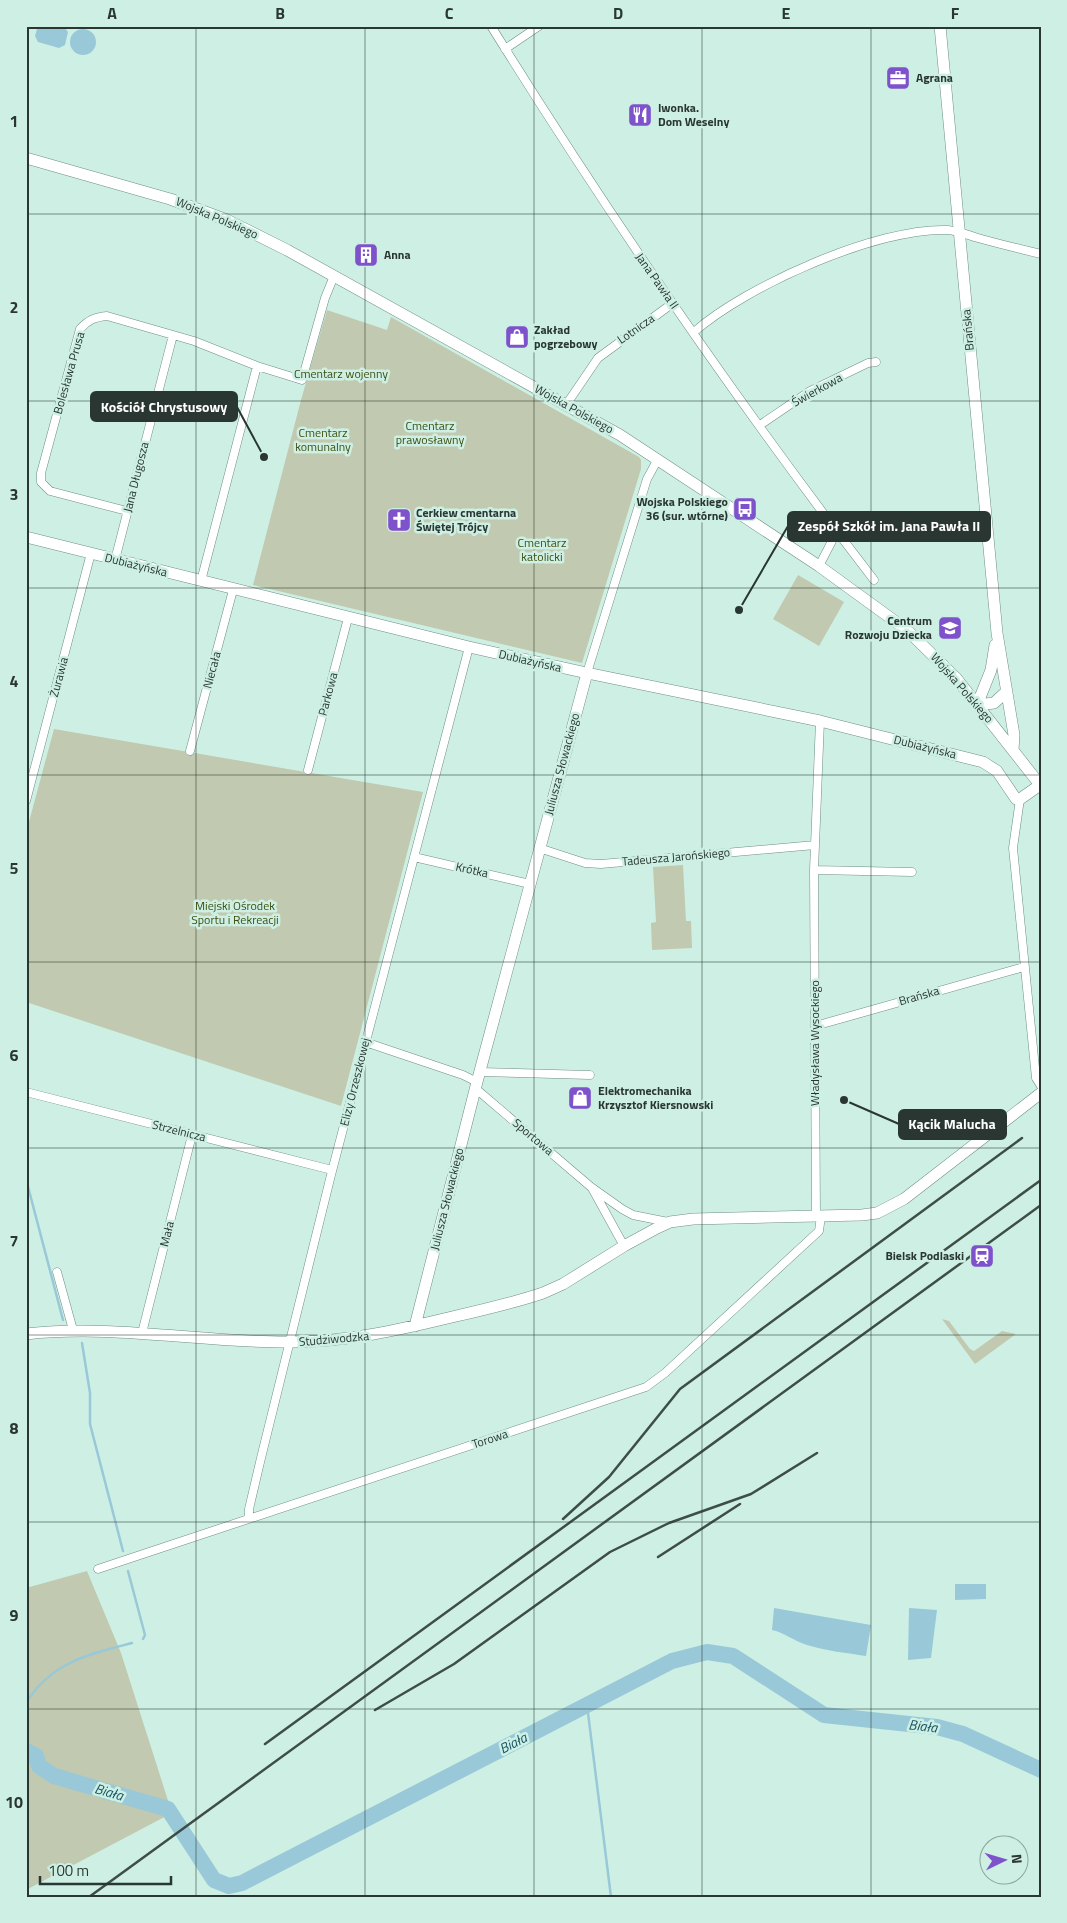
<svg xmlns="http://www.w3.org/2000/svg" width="1067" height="1923" font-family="'Titillium Web',sans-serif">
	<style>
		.green { fill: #c1c9b0 }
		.water { fill: #99c8d8 }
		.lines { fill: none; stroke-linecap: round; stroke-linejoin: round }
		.stream { stroke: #99c8d8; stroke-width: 2.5 }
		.river { stroke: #99c8d8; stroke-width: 16 }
		.street-casing { stroke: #6f8e84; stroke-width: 9 }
		.secondary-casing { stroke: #6f8e84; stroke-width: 12 }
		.street { stroke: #fff; stroke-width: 8 }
		.secondary { stroke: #fff; stroke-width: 11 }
		.rail { stroke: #3e4d47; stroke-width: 2.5 }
		.grid { fill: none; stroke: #293631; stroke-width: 1; stroke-opacity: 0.55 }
		.labels { text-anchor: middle; stroke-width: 5; stroke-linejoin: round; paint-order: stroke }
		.poi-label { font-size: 12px; font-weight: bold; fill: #293631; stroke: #cef0e4; text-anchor: start }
		.street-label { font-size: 12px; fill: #293631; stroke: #cef0e4 }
		.park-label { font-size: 12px; fill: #3e4d11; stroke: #cef0e4 }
		.water-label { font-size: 14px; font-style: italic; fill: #155365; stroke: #cef0e4 }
		.leader { fill: none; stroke: #293631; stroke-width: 2 }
		.callout-dot { fill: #293631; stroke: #cef0e4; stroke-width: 2 }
		.callout { fill: #293631; stroke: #293631; stroke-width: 2 }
		.callout-label { font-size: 14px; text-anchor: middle; font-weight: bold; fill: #fff }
		.neatline { fill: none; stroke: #293631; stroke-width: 2 }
		.grid-label { font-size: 16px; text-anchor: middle; font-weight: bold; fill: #293631 }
	</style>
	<rect width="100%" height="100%" fill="#cef0e4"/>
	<path class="green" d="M327,310L387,330L391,317L639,457L641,460V469L582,663L253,585L301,400Z
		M798,575L844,602L819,646L773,619Z
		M54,729L423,792L341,1106L26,1002V833Z
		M683,865L686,921H691L692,948L652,950L651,923L656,922L653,867Z
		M942,1319L949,1321L970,1349L974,1351L1002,1331L1016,1334L975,1364Z
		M87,1571L121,1653L172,1813L26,1890V1588Z"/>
	<path class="water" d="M38,26L65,28L68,32L65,45L59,48L38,42L35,36Z
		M70 42a13 13 0 1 1 26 0a13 13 0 1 1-26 0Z
		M955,1584H986V1599L955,1600Z
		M774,1608L871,1625L866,1656C847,1653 826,1651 807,1645C794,1641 785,1633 772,1630Z
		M909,1608L937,1610L931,1658L908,1660Z"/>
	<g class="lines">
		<path class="stream" d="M26,1179L63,1320
			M82,1343L90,1393V1424L123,1551
			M128,1571L145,1635L143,1639
			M26,1703C51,1662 90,1654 132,1643
			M587,1705L611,1897"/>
		<path class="river" d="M26,1751L36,1756L39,1766L54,1776L168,1809L214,1880L229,1886L242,1883L672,1661L707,1652L733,1656L824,1715L937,1727L963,1734L1041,1770"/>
		<defs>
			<path id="street" d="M491,26C610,217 737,402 874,580
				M505,49L539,26
				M694,332C746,286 878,227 948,230C958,231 968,235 978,238C999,244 1020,249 1041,254
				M566,405L598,358L673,303
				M760,425L810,391L868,363L876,362
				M127,511L50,491L41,482V473L80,329C88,320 95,317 107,316L194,341L257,366
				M115,560L173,335
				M819,566L832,541L834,528
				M201,581L257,366L302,380L325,298L334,276
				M587,673L647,479L658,459
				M190,751L233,590
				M308,770L348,618
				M1020,799L1013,848L1036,1078L1041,1086
				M26,801L91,553
				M539,848L585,863L601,864L815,845
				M414,857L530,884
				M814,870L912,872
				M815,1026L1024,967
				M365,1042L463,1075L477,1082
				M479,1072L590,1075
				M475,1088L591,1187L622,1209L633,1215L668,1222
				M26,1092L332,1170
				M592,1188L624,1246
				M816,1216L814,870L820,721
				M57,1272L73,1330
				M142,1333L192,1135
				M249,1518V1509L261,1458L331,1175L469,647
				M98,1569L646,1387L665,1373L819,1231L821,1216"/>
			<path id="secondary" d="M940,26L997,633L1014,735L1013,750
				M26,158L170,199L227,220L287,250L620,435L819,566L907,630L956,678L1041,786
				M26,537L469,647L587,673L820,721L983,762L997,771L1016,799H1020L1040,785
				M977,705L991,670L995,645
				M977,705L994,703L1007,691
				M415,1326L477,1082L587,673
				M26,1334C115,1324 203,1343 291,1342C347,1342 398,1330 452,1317C483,1310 513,1303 543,1293L563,1284L624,1246L657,1228L670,1222L693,1219L862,1215L877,1213L904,1199L1041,1093"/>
		</defs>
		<use href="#street" class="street-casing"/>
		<use href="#secondary" class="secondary-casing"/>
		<use href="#street" class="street"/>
		<use href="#secondary" class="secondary"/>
		<path class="rail" d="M563,1519L609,1477L680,1389L1022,1138
			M658,1557L740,1504
			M375,1710L454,1664L610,1552L669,1523L751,1494L817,1453
			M265,1744L1041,1180
			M89,1897L1041,1205"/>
	</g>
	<path class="grid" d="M196,26V1897M365,26V1897M534,26V1897M702,26V1897M871,26V1897M26,214H1041M26,401H1041M26,588H1041M26,775H1041M26,962H1041M26,1148H1041M26,1335H1041M26,1522H1041M26,1709H1041"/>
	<defs>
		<symbol id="office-square" viewBox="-11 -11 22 22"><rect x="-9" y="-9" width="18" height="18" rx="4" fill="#7e52cb" stroke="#cef0e4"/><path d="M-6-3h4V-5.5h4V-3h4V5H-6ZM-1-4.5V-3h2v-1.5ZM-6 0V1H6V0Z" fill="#fff"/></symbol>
		<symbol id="restaurant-square" viewBox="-11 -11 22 22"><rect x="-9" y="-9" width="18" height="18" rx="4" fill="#7e52cb" stroke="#cef0e4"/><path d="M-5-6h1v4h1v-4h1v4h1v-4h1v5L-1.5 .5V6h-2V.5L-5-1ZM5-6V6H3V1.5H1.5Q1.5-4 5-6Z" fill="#fff"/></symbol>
		<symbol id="building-square" viewBox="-11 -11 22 22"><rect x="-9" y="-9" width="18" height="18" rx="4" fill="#7e52cb" stroke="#cef0e4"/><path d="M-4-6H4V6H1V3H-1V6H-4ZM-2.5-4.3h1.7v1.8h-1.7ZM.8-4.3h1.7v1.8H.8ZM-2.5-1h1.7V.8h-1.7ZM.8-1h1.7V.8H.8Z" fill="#fff"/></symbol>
		<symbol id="shop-square" viewBox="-11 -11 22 22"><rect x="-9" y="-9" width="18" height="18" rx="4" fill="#7e52cb" stroke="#cef0e4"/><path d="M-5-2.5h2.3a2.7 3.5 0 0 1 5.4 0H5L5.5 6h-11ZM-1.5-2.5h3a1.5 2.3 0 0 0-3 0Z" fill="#fff"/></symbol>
		<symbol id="bus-square" viewBox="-11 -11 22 22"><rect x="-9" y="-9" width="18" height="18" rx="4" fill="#7e52cb" stroke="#cef0e4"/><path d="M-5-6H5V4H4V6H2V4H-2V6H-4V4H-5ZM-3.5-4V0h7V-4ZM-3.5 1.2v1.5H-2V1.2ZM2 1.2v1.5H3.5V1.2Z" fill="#fff"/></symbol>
		<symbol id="church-square" viewBox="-11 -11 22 22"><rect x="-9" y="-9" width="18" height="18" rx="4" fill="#7e52cb" stroke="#cef0e4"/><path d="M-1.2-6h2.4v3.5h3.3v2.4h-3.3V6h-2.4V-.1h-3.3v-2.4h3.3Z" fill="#fff"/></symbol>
		<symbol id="school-square" viewBox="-11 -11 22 22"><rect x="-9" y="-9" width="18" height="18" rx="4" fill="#7e52cb" stroke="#cef0e4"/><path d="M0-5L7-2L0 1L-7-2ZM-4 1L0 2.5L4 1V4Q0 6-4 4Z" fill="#fff"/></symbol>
		<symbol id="station-square" viewBox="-11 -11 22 22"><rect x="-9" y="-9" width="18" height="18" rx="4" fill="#7e52cb" stroke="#cef0e4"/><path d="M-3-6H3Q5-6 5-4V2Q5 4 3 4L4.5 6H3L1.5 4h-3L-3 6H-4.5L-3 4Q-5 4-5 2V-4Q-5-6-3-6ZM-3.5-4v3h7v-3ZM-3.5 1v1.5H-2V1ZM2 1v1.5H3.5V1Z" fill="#fff"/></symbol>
	</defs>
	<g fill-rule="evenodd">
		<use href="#office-square" x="884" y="64" width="28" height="28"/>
		<use href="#restaurant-square" x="626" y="101" width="28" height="28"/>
		<use href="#building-square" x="352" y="241" width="28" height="28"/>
		<use href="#shop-square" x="503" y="323" width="28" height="28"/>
		<use href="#bus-square" x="731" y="495" width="28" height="28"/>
		<use href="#church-square" x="385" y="506" width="28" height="28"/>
		<use href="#school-square" x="936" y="614" width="28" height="28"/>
		<use href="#shop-square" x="566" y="1084" width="28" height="28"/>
		<use href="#station-square" x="968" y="1242" width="28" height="28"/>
	</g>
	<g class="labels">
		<g class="poi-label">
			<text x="916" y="82">Agrana</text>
			<text x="658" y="112">Iwonka.<tspan x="658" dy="14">Dom Weselny</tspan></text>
			<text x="384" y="259">Anna</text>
			<text x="534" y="334">Zakład<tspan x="534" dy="14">pogrzebowy</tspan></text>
			<text x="728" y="506" text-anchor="end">Wojska Polskiego<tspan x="728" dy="14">36 (sur. wtórne)</tspan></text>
			<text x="416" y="517">Cerkiew cmentarna<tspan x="416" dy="14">Świętej Trójcy</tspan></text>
			<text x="932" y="625" text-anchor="end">Centrum<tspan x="932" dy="14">Rozwoju Dziecka</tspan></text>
			<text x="598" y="1095">Elektromechanika<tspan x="598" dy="14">Krzysztof Kiersnowski</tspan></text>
			<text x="964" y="1260" text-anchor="end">Bielsk Podlaski</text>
		</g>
		<g class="street-label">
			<text transform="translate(217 218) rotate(23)" y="4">Wojska Polskiego</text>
			<text transform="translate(657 281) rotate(55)" y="4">Jana Pawła II</text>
			<text transform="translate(636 329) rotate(-35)" y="4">Lotnicza</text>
			<text transform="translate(968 330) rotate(-95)" y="4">Brańska</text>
			<text transform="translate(69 373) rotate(-74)" y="4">Bolesława Prusa</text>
			<text transform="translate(817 390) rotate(-29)" y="4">Świerkowa</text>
			<text transform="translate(574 409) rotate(29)" y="4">Wojska Polskiego</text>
			<text transform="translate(136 477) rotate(-76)" y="4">Jana Długosza</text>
			<text transform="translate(136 565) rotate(14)" y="4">Dubiażyńska</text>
			<text transform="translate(530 661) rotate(13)" y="4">Dubiażyńska</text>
			<text transform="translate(212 670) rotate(-75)" y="4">Niecała</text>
			<text transform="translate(59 677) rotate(-75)" y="4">Żurawia</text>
			<text transform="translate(962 688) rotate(49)" y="4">Wojska Polskiego</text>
			<text transform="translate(328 694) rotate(-75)" y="4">Parkowa</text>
			<text transform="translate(925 747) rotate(14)" y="4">Dubiażyńska</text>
			<text transform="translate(562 764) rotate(-75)" y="4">Juliusza Słowackiego</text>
			<text transform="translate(676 857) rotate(-5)" y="4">Tadeusza Jarońskiego</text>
			<text transform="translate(472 870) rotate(13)" y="4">Krótka</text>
			<text transform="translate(919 996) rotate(-16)" y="4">Brańska</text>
			<text transform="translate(815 1043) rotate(-90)" y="4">Władysława Wysockiego</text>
			<text transform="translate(355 1082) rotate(-76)" y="4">Elizy Orzeszkowej</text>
			<text transform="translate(179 1131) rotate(14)" y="4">Strzelnicza</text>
			<text transform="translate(533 1137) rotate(40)" y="4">Sportowa</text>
			<text transform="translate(447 1199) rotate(-76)" y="4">Juliusza Słowackiego</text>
			<text transform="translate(167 1234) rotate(-76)" y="4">Mała</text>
			<text transform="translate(334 1339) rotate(-5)" y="4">Studziwodzka</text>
			<text transform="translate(490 1439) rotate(-18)" y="4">Torowa</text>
		</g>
		<g class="park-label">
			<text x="341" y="378">Cmentarz wojenny</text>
			<text x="430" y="430">Cmentarz<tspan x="430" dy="14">prawosławny</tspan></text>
			<text x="323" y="437">Cmentarz<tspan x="323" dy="14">komunalny</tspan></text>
			<text x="542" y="547">Cmentarz<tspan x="542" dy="14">katolicki</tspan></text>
			<text x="235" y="910">Miejski Ośrodek<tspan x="235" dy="14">Sportu i Rekreacji</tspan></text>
		</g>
		<g class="water-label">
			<text transform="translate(923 1726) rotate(7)" y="5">Biała</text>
			<text transform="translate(513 1743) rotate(-27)" y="5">Biała</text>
			<text transform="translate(109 1792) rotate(16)" y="5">Biała</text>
		</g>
	</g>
	<path class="leader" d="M264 457L237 407M739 610L788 526M844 1100L899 1124"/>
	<g class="callout-dot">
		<circle cx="264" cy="457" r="5"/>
		<circle cx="739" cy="610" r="5"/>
		<circle cx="844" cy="1100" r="5"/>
	</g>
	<g class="callout">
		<rect x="91" y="392" width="146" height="29" rx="5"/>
		<rect x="788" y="512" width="202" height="29" rx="5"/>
		<rect x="899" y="1110" width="107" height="29" rx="5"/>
	</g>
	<g class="callout-label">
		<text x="164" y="412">Kościół Chrystusowy</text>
		<text x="889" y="531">Zespół Szkół im. Jana Pawła II</text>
		<text x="952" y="1129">Kącik Malucha</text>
	</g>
	<rect width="1067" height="1923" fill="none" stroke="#cef0e4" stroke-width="55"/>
	<g transform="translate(1004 1860) rotate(85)"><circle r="24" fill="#cef0e4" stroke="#8ca69c"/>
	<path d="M0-4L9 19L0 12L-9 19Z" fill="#7e52cb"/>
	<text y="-8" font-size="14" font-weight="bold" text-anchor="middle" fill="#293631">N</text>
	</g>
	<path d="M40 1876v8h131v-8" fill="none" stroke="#293631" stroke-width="2.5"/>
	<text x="48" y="1876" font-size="15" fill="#293631" stroke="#cef0e4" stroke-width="4" paint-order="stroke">100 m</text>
	<rect x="28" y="28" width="1012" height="1868" class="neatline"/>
	<g class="grid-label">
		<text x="112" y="19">A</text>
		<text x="280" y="19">B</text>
		<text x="449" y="19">C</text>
		<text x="618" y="19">D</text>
		<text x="786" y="19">E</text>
		<text x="955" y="19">F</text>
		<text x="14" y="127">1</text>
		<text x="14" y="313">2</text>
		<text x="14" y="500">3</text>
		<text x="14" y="687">4</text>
		<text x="14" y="874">5</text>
		<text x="14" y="1061">6</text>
		<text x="14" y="1247">7</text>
		<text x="14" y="1434">8</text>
		<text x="14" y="1621">9</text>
		<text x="14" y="1808">10</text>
	</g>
</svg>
